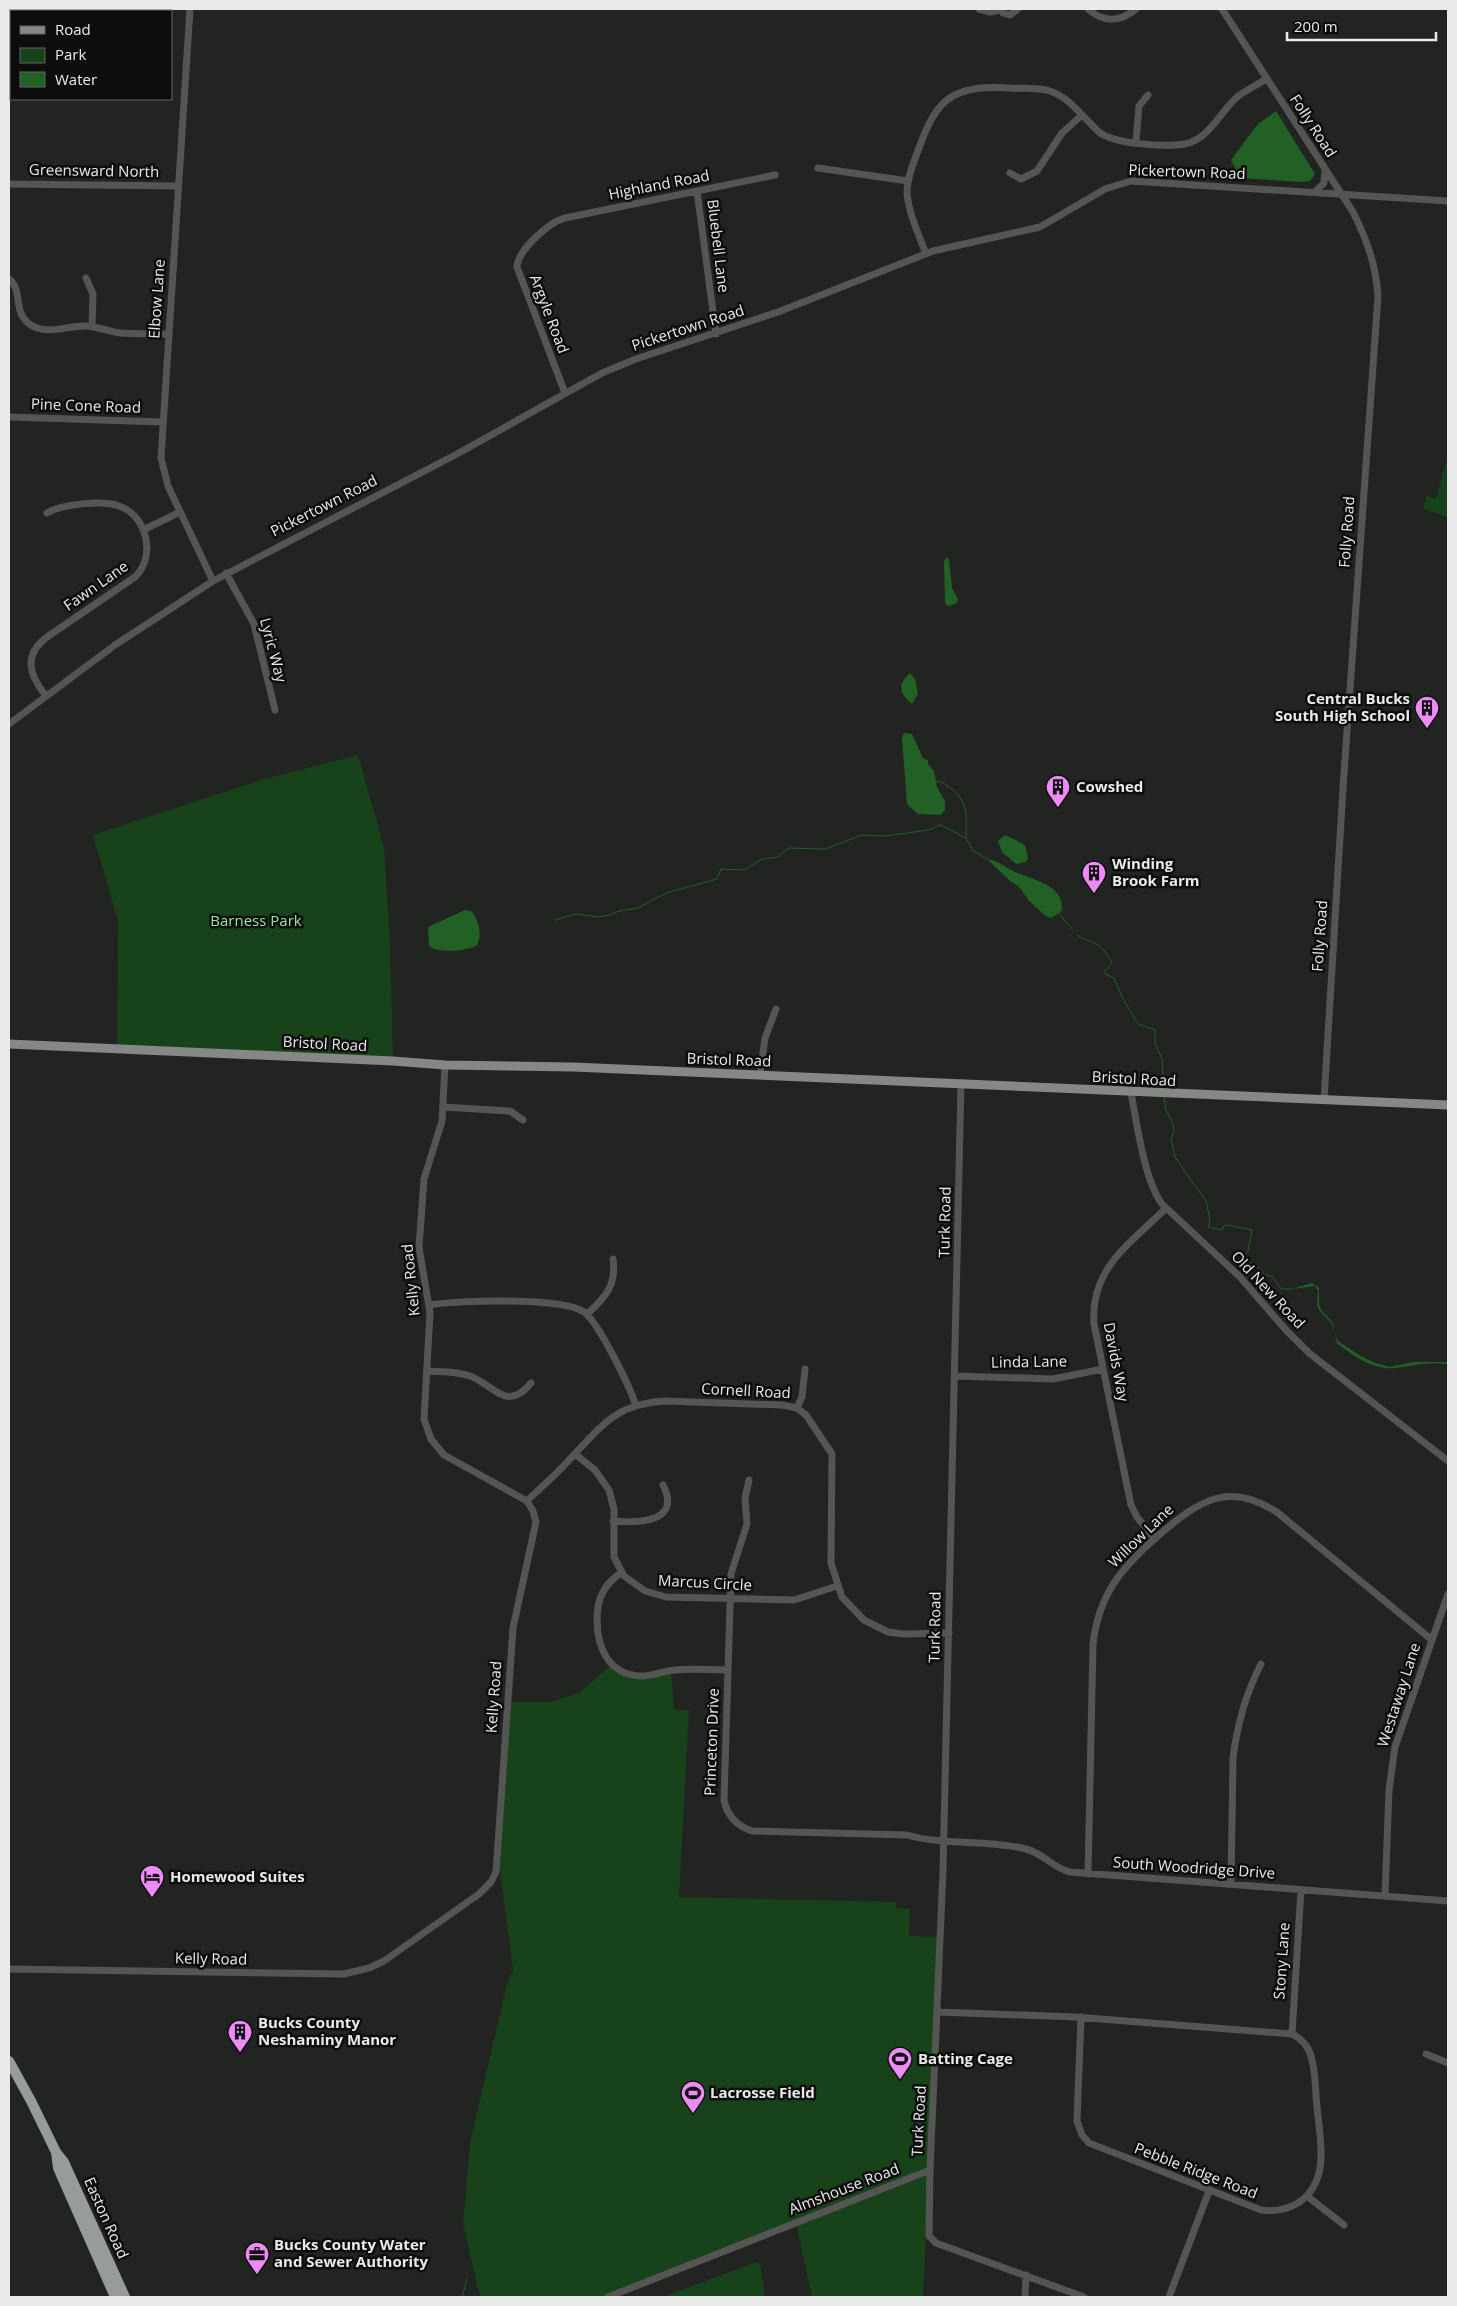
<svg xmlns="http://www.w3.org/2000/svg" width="1457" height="2306" font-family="'Open Sans',sans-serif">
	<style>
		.green { fill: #18431a }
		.water { fill: #216125 }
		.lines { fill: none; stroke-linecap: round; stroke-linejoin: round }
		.stream { stroke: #216125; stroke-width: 1 }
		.minor { stroke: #555654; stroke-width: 7 }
		.major { stroke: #858885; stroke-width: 9 }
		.highway { stroke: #989c98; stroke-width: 10 }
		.labels { text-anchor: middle; stroke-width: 5; stroke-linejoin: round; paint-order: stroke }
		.street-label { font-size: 15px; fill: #e9eae9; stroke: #0c0d0c }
		.poi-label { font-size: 15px; font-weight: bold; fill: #e9eae9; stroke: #0c0d0c; text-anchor: start }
		.park-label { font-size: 15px; fill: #95ec96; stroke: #0c0d0c }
	</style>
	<rect width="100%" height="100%" fill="#212421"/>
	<path class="green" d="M1448,455V517L1423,509L1427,496L1436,499Z
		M358,755L384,847L390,942L393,1061L117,1048L118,921L93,835L261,780Z
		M612,1664L632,1675L671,1671L674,1710H689L679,1897L896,1902V1908L910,1909L909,1936L939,1937L923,2297H812L796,2223L608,2297H480L463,2224L470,2143L506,1988L513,1970L499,1862L507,1702H550L579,1693Z
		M757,2262L760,2264L765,2297H663Z"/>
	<path class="water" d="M1276,111L1315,174L1310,181L1303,182L1240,178L1231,160L1258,124Z
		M947,557L949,560L952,588L958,599L957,603L948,606L945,603L944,561Z
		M910,673L915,679L918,694L912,704C900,694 896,686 910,673Z
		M904,733L912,734L923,758L928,760V764L934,771L937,787L945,801V810L940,815L918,814L907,804L902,738Z
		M1005,835L1025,845L1028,858L1026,862L1016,864L1002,852L998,841Z
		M987,859C1000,861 1004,867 1015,872C1032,879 1068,886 1061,912L1051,918L1046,916L1030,902L1019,887L1010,881Z
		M465,910L471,911C479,919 483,937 476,946C464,951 440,954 429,946L428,927Z
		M1312,1283L1319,1288V1304L1321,1310L1333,1323L1335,1336L1338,1341L1359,1355L1375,1363L1390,1367L1413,1362H1448V1364C1430,1362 1415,1365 1397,1368C1375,1371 1353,1356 1337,1343L1332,1324L1319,1310L1317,1304L1318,1291L1315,1286L1292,1289Z"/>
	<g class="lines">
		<path class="stream" d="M936,781C947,782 963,796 965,808C967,817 966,827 966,837
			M1059,914L1072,929
			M555,920L576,914L599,917L609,915L619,911L638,908L666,893L717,879L721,869L744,870L762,859L778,857L788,848L825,849L862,835L886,836L928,830L941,825L966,838L973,851L987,859
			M1077,935C1083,940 1090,940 1096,944C1103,947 1108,956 1112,963L1105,971V974L1114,978L1123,999L1136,1021L1140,1025L1155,1030V1043L1162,1059L1164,1088
			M1164,1097L1166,1110L1173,1124L1174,1132L1171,1138L1175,1157L1206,1201L1210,1220L1208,1227L1222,1230L1224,1226L1227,1225L1252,1230L1248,1251L1242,1259L1257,1266L1265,1275L1273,1277L1281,1289H1292
			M462,2297L467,2279"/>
		<path class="minor" d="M190,9L161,458L168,486L213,581
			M979,9L990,12L1001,10
			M1001,9L1003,13L1010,15L1018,9
			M1088,9C1103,23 1121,22 1136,9
			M1222,9L1353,212C1367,240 1376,265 1378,296L1343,788L1324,1100
			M9,69H11
			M1136,142L1139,106L1148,95
			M818,168L908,181
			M1010,173L1021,179L1037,171L1062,133L1082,115
			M9,184L178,186
			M697,191L716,334
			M1315,192L1324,183L1325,170
			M926,254C919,235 908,212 907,192C907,177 914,162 919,148C937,97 954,85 1009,88C1022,89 1037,87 1050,91C1071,98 1083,118 1099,132C1114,144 1157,146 1177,145C1208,144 1217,115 1237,97C1246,90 1257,85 1266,79
			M86,278L93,294L92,327
			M9,279C23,290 13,311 28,323C45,337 68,325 87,326C99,327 110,332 121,333C137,334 152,334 167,334
			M565,393L517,267C518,250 549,222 565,218L775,175
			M9,417L162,422
			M143,530L180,512
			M226,573L254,624L275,710
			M46,696C29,675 23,655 47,637L135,577C156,557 148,516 119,506C103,500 61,504 47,513
			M9,724L115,645L213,581L457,454L602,373L636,359L778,312L933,251L1040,227L1105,189L1131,181L1448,201
			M760,1075L765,1038L776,1009
			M961,1083L943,1871L930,2170L929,2236L936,2243L1084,2297
			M1131,1093C1137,1123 1144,1180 1162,1204L1240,1277L1286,1330L1309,1353L1448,1461
			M443,1107L510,1111L523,1120
			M429,1305C457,1300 563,1297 584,1312C599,1323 630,1387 636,1406
			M587,1314C605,1298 617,1285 613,1259
			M427,1371C440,1372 457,1371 470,1376C494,1385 507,1413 531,1383
			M955,1376L1053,1379L1103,1369
			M797,1408L802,1397L805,1369
			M575,1454L595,1470L609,1490L614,1509V1557L624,1576L645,1591L666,1597L794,1600L837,1586
			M749,1480L745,1498L747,1524L731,1574L724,1800C727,1815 737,1826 752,1831L907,1835C945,1846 987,1839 1026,1849C1043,1853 1053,1868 1070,1872L1448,1901
			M527,1501C541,1487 556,1475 569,1460C601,1427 614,1404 665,1401L782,1405L797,1408L806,1415L832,1454L831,1563L842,1597L864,1620L888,1632L903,1634L949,1633
			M613,1521C638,1523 682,1523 663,1485
			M1155,1539L1137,1517L1131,1505L1094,1324C1090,1268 1130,1244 1166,1208
			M622,1572C603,1585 597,1599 597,1620C597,1648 609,1675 641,1676C652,1676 663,1671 675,1670C692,1668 711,1670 728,1670
			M1088,1874L1093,1644C1099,1593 1122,1567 1160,1534C1199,1501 1229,1480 1278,1513L1432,1640
			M1231,1884L1233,1758C1237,1726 1246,1693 1261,1664
			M1385,1896L1389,1790L1395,1747L1448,1594
			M9,1969L344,1974L369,1968L384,1961L479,1894L491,1882L496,1872L513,1628L536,1522L533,1511L527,1501L444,1455L431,1439L424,1419L430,1313L419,1247L424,1179L442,1121L445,1065
			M938,2012L1075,2017L1292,2034C1300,2038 1307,2045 1310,2053C1316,2069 1315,2090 1317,2107C1320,2140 1331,2181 1298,2203C1286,2210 1275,2212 1261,2210L1089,2143L1082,2135L1077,2121L1081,2017
			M1292,2034L1301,1890
			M1426,2054L1448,2063
			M1307,2196L1344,2225
			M608,2297L930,2170
			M1025,2297L1026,2275
			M1169,2297L1209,2191"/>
		<path class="major" d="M9,1044L393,1061L445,1065L573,1067L1448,1105"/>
		<path class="highway" d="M9,2061L31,2101L56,2152L64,2162L125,2297
			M56,2152L58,2168L115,2297"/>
	</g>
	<defs>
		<symbol id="building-pin" viewBox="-11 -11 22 30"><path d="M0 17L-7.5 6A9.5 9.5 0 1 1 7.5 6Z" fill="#ef8bf7" stroke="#0c0d0c"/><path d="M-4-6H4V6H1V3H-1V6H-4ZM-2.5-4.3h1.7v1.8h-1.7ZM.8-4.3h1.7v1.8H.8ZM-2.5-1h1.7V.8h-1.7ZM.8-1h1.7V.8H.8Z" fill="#111"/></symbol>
		<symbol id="hotel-pin" viewBox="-11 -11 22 30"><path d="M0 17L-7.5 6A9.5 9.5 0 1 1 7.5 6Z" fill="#ef8bf7" stroke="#0c0d0c"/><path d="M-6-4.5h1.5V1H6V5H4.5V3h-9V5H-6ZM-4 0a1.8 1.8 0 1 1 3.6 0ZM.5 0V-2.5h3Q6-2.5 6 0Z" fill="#111"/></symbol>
		<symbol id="stadium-pin" viewBox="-11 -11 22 30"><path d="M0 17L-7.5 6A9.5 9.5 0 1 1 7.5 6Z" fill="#ef8bf7" stroke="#0c0d0c"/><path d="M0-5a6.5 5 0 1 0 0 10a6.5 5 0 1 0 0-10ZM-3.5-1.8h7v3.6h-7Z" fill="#111"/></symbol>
		<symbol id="office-pin" viewBox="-11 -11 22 30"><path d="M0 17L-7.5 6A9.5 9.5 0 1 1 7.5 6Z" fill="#ef8bf7" stroke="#0c0d0c"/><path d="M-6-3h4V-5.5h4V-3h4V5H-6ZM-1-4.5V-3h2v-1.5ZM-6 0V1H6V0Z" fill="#111"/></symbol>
	</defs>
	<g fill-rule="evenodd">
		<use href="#building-pin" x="1413" y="694" width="28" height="38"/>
		<use href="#building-pin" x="1044" y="773" width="28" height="38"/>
		<use href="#building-pin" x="1080" y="859" width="28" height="38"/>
		<use href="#hotel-pin" x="138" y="1863" width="28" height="38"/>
		<use href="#building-pin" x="226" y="2018" width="28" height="38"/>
		<use href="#stadium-pin" x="886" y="2045" width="28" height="38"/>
		<use href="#stadium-pin" x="679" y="2079" width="28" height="38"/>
		<use href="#office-pin" x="243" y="2240" width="28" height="38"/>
	</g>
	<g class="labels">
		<g class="street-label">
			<text transform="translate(1313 126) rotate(57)" y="5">Folly Road</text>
			<text transform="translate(94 171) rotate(1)" y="5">Greensward North</text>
			<text transform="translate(1187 172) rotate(2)" y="5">Pickertown Road</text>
			<text transform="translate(659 185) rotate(-11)" y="5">Highland Road</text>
			<text transform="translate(718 246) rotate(83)" y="5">Bluebell Lane</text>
			<text transform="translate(157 299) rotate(-86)" y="5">Elbow Lane</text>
			<text transform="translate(549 314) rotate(69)" y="5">Argyle Road</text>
			<text transform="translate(688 328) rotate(-18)" y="5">Pickertown Road</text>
			<text transform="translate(86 406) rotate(2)" y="5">Pine Cone Road</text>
			<text transform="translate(324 506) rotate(-27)" y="5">Pickertown Road</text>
			<text transform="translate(1347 532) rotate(-86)" y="5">Folly Road</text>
			<text transform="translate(96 586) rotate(-35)" y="5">Fawn Lane</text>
			<text transform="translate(273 650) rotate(75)" y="5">Lyric Way</text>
			<text transform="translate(1320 936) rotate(-86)" y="5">Folly Road</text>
			<text transform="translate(325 1044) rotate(3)" y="5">Bristol Road</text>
			<text transform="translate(729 1060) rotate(2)" y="5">Bristol Road</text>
			<text transform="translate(1134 1079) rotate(3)" y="5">Bristol Road</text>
			<text transform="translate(945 1222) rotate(-89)" y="5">Turk Road</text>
			<text transform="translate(411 1280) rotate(-96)" y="5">Kelly Road</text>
			<text transform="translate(1268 1290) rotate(47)" y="5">Old New Road</text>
			<text transform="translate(1029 1362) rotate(-1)" y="5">Linda Lane</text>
			<text transform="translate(1116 1362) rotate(79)" y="5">Davids Way</text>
			<text transform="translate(746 1391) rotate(3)" y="5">Cornell Road</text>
			<text transform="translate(1141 1536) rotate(-44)" y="5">Willow Lane</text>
			<text transform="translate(705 1583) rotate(3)" y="5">Marcus Circle</text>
			<text transform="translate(935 1627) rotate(-89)" y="5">Turk Road</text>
			<text transform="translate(1399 1695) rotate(-72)" y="5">Westaway Lane</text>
			<text transform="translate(494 1697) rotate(-86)" y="5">Kelly Road</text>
			<text transform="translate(712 1742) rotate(-88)" y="5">Princeton Drive</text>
			<text transform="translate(1194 1868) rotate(4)" y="5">South Woodridge Drive</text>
			<text transform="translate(211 1959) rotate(1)" y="5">Kelly Road</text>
			<text transform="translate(1282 1961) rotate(-86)" y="5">Stony Lane</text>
			<text transform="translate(919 2121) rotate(-87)" y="5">Turk Road</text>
			<text transform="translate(1196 2171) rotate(21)" y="5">Pebble Ridge Road</text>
			<text transform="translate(844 2189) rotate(-21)" y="5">Almshouse Road</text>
			<text transform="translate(106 2218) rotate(66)" y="5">Easton Road</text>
		</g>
		<g class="poi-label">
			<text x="1410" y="704" text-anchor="end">Central Bucks<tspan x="1410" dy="17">South High School</tspan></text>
			<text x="1076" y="792">Cowshed</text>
			<text x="1112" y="869">Winding<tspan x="1112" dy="17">Brook Farm</tspan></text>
			<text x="170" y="1882">Homewood Suites</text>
			<text x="258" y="2028">Bucks County<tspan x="258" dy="17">Neshaminy Manor</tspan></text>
			<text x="918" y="2064">Batting Cage</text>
			<text x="710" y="2098">Lacrosse Field</text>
			<text x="274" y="2250">Bucks County Water<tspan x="274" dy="17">and Sewer Authority</tspan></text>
		</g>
		<g class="park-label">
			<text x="256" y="926">Barness Park</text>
		</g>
	</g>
	<rect width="1457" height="2306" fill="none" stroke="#e9eae9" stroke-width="20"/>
	<rect x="10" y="10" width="162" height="90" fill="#0c0d0c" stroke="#646564"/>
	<rect x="20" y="26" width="25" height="8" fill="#858885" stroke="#646564"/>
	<text x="55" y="35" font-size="15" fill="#e9eae9">Road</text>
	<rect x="20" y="48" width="25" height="15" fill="#18431a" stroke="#646564"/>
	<text x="55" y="60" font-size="15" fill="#e9eae9">Park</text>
	<rect x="20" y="72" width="25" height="15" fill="#216125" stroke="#646564"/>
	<text x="55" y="85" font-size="15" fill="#e9eae9">Water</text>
	<path d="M1287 32v8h149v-8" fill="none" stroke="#e9eae9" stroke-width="2.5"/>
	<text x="1294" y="32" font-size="15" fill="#e9eae9" stroke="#0c0d0c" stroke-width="4" paint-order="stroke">200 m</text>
</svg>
